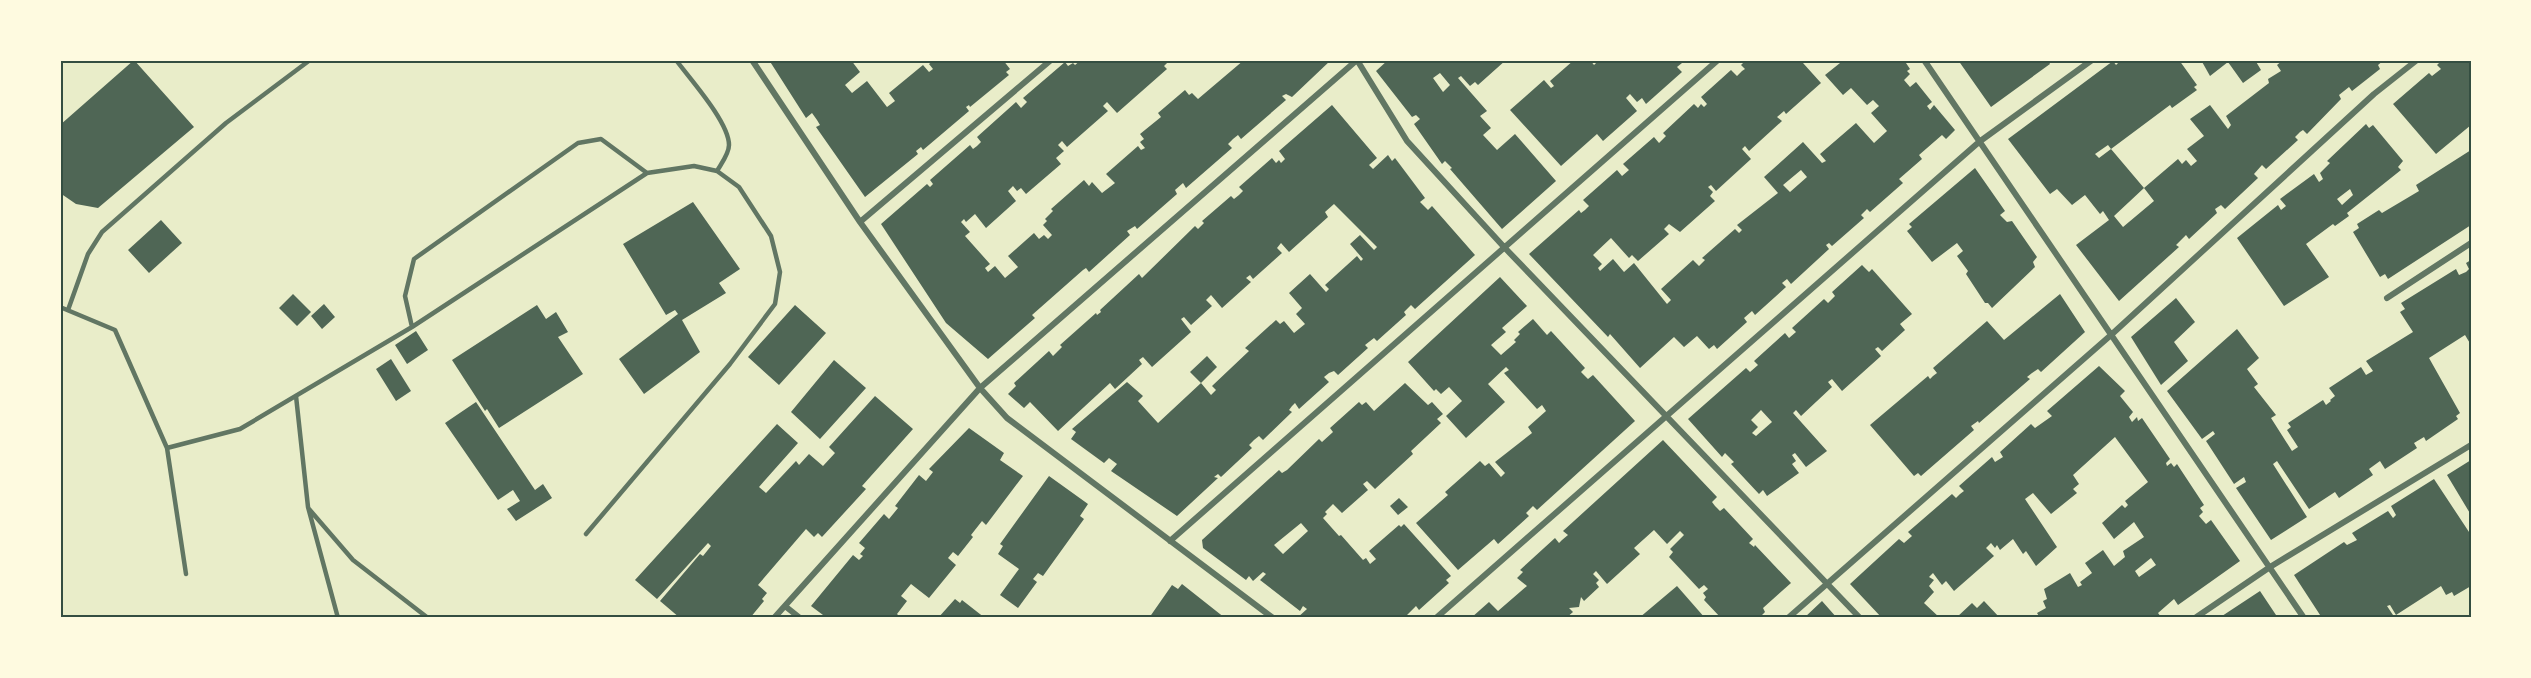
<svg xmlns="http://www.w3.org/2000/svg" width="2531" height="678" font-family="'Work Sans',sans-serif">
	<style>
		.building { fill: #4f6655; fill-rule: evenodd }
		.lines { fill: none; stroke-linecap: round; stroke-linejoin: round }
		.service { stroke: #617663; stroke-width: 4.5 }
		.minor { stroke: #617663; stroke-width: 6 }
		.neatline { fill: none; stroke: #344e41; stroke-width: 2 }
	</style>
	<rect width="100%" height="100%" fill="#e9edc9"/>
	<path class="building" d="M134,60L194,127L98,208L76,204L60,193V125Z
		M769,60H851L860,72L845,85L852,93L867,81L887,107L895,101L889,93L923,65L929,72L933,69L929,64L934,60H1003L1010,69L1006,72L1009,75L970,107L969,105L966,107L969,111L923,150L921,147L916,151L918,154L865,197L816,127L820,125L817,120L812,113L806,118Z
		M1081,60H1170L1164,66L1167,69L1117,113L1107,102L1103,106L1108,111L1067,147L1062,141L1058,145L1064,151L1056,158L1061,164L1026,194L1021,188L1017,191L1013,186L1008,191L1016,201L986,228L975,214L966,222L964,219L961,222L970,232L965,236L990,264L985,268L988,272L995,266L1005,278L1018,267L1008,256L1034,233L1039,239L1044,235L1048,239L1052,235L1043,225L1047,221L1045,219L1053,211L1051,209L1084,180L1089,186L1092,182L1102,193L1115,183L1106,174L1138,146L1141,150L1145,148L1140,142L1144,139L1140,134L1161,117L1158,113L1185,90L1189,95L1192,93L1198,99L1244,60L1250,63L1253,60H1331L1292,97L1286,94L1282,96L1286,100L1241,139L1238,135L1233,139L1228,144L1232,148L1186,188L1183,183L1175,190L1177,194L1137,229L1135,226L1127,231L1130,235L1089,272L1086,268L1083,270L1032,315L1035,318L988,359L946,323L881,224L927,184L930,187L933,184L930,180L970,145L973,149L977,146L981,142L977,137L1016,102L1021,108L1027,102L1023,98L1065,62L1068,66L1073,63L1075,65Z
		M1388,60H1506L1478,85L1475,82L1470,86L1461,76L1458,78L1487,111L1480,116L1491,128L1483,135L1497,150L1515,134L1556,181L1502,229L1450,169L1452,168L1445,161L1442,164L1414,124L1420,119L1416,115L1412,117L1376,71ZM1440,73L1450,85L1443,92L1433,78Z
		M1574,60L1579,63L1583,60H1590L1594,65L1599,60H1679L1682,63L1677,67L1682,72L1646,104L1642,98L1637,102L1630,94L1626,98L1637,111L1603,141L1597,134L1561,166L1510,110L1544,80L1551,88L1554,86L1550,81Z
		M1746,60H1805L1803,63L1821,83L1786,114L1784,111L1777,117L1782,121L1749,151L1745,146L1742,149L1751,159L1716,191L1711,185L1708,187L1713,192L1710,196L1715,201L1680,232L1669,224L1664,229L1669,234L1638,261L1632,255L1629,258L1611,238L1593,255L1602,264L1598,268L1600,271L1613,259L1624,272L1634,263L1667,304L1671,300L1661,289L1693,260L1699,266L1705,260L1702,258L1735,229L1739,233L1742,230L1737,225L1778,193L1764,177L1803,142L1822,163L1826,161L1820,154L1856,123L1874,143L1887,131L1871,113L1879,106L1873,100L1867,105L1851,88L1843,95L1825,75L1840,63L1837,60H1904L1910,69L1907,71L1910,74L1904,80L1910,87L1916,82L1932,102L1927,106L1930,110L1934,105L1955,130L1946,139L1942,135L1919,155L1922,159L1899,179L1903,183L1870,212L1867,209L1861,215L1864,218L1832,246L1829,243L1826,245L1829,249L1791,284L1787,279L1782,283L1786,287L1755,315L1752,311L1744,318L1747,322L1717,349L1714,345L1709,349L1697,336L1684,347L1674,337L1640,368L1610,334L1608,337L1529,254L1579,210L1581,213L1585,210L1589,206L1583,200L1617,170L1622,176L1629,170L1623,164L1654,137L1659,143L1666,136L1663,133L1694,104L1698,108L1701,104L1704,107L1707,104L1701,97L1731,70L1737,76L1742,71L1745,69L1741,65ZM1801,170L1807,177L1790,192L1783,185Z
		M1958,60H2048L2050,64L1991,107Z
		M2118,60H2179L2197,85L2194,87L2197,90L2172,108L2170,105L2111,149L2108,145L2095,154L2099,158L2111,149L2144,188L2114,216L2123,227L2154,201L2144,188L2178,159L2182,164L2186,160L2191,166L2197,161L2187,149L2204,136L2190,119L2210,105L2228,129L2231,125L2226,116L2269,83L2268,79L2281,71L2277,65L2283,60H2384L2378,65L2380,69L2352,91L2349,87L2339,95L2341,99L2307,134L2303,130L2300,132L2295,137L2298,140L2266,169L2262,165L2254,174L2258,178L2225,209L2221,205L2215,209L2217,213L2189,239L2186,235L2176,245L2179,247L2119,301L2076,245L2109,220L2103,211L2100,214L2085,195L2072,205L2057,189L2050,194L2008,139L2113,61L2116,65L2119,62Z
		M2201,60H2255L2261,70L2243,83L2228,62L2210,76Z
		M2442,60H2471V125L2436,154L2393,104L2429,73L2432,76L2441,69L2437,65Z
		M1332,105L1377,158L1369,165L1373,169L1388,155L1392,161L1395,158L1425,198L1420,202L1428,210L1432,206L1475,255L1415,309L1411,305L1404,312L1406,315L1377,341L1374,338L1365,345L1368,348L1338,375L1334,371L1329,373L1324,377L1329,382L1299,409L1295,403L1292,406L1289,410L1292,412L1263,440L1259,436L1254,440L1249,445L1252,448L1221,477L1218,474L1214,477L1218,478L1177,516L1111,471L1117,464L1109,458L1104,463L1071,439L1076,432L1072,429L1127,382L1143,396L1138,401L1158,423L1201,383L1211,395L1216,390L1212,386L1249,351L1245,348L1276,320L1280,324L1284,321L1294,333L1305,324L1296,314L1302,308L1289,293L1310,274L1326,292L1329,289L1325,285L1357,256L1361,261L1363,259L1350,244L1360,235L1374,250L1377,247L1334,204L1325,212L1328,217L1289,252L1281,243L1277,248L1282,253L1253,279L1250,275L1246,278L1251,282L1222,308L1211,295L1206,300L1212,306L1191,325L1184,317L1181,319L1191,332L1152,367L1143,357L1139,360L1142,364L1115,389L1110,383L1058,431L1030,402L1024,408L1008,394L1016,386L1014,383L1049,351L1053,356L1062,347L1060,345L1096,313L1097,315L1101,312L1100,310L1139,274L1142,278L1195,226L1198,229L1204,223L1202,221L1231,196L1234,199L1239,195L1243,191L1239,187L1272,158L1276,163L1279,160L1281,163L1285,159L1279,151Z
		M2366,124L2369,128L2373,125L2403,161L2398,167L2401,170L2347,213L2349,216L2335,226L2333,224L2306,244L2329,277L2284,306L2237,238L2278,205L2281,210L2286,206L2280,199L2314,174L2319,182L2323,179L2320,173L2330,163L2327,161ZM2350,189L2353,195L2342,205L2337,199Z
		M2471,150V225L2388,279L2385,274L2380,277L2353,232L2359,228L2357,224L2379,210L2382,213L2419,191L2416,185Z
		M1975,168L2005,211L2000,215L2007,222L2012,221L2037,257L2033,262L2035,267L1992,308L1988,303H1985L1966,274L1968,271L1957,256L1963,251L1957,243L1932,262L1907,231L1912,227L1909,224Z
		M693,202L740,269L719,283L726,293L682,320L700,352L644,394L619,359L678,314L675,310L666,315L623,244Z
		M161,220L182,243L149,273L128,250Z
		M2471,260V345L2465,335L2429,358L2460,413L2456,416L2458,419L2426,441L2424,437L2414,443L2417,448L2385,469L2380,461L2369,469L2373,475L2339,498L2335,492L2309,509L2277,461L2273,464L2307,517L2271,540L2236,488L2246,482L2244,477L2234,484L2206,441L2215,434L2213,431L2202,439L2167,391L2237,329L2259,358L2247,369L2258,384L2254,387L2276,415L2271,418L2292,451L2298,447L2287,430L2291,427L2288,423L2323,400L2326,405L2331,401L2330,400L2335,396L2329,388L2361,367L2366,375L2373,371L2366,361L2413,332L2400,312L2405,309L2401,303L2456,269L2459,275L2466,272L2469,269L2466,263Z
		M1862,265L1869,272L1872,269L1912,314L1900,324L1905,330L1882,351L1878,347L1875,349L1881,356L1842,391L1832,379L1828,382L1832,387L1801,416L1796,410L1793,413L1827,451L1806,467L1795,453L1792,455L1796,461L1792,464L1799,473L1767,496L1763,490L1759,494L1731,464L1734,462L1725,453L1722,457L1688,419L1746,368L1750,372L1758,365L1754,361L1785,333L1789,338L1796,332L1792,328L1824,299L1828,303L1835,296L1832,292ZM1761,410L1772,422L1756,436L1752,433L1758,427L1751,420Z
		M1500,277L1527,306L1502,328L1506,332L1491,345L1501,355L1516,342L1514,340L1520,334L1518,332L1533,319L1547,335L1551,331L1585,368L1581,372L1588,379L1593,375L1635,421L1537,510L1533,506L1526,513L1529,516L1498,544L1494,539L1458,570L1416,523L1448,495L1445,492L1480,461L1485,466L1489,463L1501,477L1505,473L1495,462L1532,433L1528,427L1546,411L1542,405L1537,409L1504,373L1509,370L1506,367L1488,384L1505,402L1466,438L1446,416L1462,401L1449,387L1441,394L1436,389L1434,391L1408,362Z
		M293,294L311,312L297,326L279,308Z
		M2060,294L2085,332L2041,372L2038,369L2032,373L2027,377L2030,379L1979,423L1978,421L1971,426L1974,430L1921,476L1918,473L1914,476L1870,425L1928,376L1930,379L1933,376L1937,373L1933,368L1987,321L2004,340Z
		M2176,298L2195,322L2174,342L2188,361L2161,385L2131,337Z
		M324,304L335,317L322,329L311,316Z
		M537,305L546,319L556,312L568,332L558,337L583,374L499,428L487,409L485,411L452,360Z
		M795,305L826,333L779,385L748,357Z
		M416,331L428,350L407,364L395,345Z
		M1207,356L1217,367L1201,383L1190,372Z
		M391,359L411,391L396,401L376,369Z
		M834,360L866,388L820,439L791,412Z
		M2099,366L2125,391L2120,396L2133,412L2129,417L2132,422L2137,417L2138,421L2142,418L2170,459L2166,463L2167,466L2171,463L2174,467L2177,464L2204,505L2200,508L2203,512L2199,516L2206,524L2211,520L2240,561L2178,605L2174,599L2158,613L2161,617L2160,618H2040L2037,613L2046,608L2043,601L2047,599L2044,589L2070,573L2078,587L2082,585L2080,582L2092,573L2085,563L2103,550L2114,566L2125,557L2123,551L2144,537L2134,522L2114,539L2102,523L2122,505L2125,508L2128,505L2125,501L2148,482L2115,437L2073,475L2079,484L2073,489L2077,493L2051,514L2033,493L2025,499L2057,547L2036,566L2026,551L2023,554L2013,539L2000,550L1997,545L1995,548L1991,543L1986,548L1994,556L1954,591L1946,581L1942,585L1933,573L1929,577L1934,580L1929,586L1934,592L1924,603L1940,618H1882L1850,584L1899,539L1904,543L1912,536L1908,532L1952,494L1956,498L1960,494L1964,491L1959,486L1992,457L1995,462L2003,457L2000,452L2031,424L2035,428L2052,416L2047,411ZM2151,558L2156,565L2139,577L2135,571Z
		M1405,383L1428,405L1432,402L1443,414L1437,419L1441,423L1411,451L1413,454L1375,489L1367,481L1363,484L1368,490L1342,513L1333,504L1325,512L1327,514L1323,518L1339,536L1341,535L1363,560L1366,558L1370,564L1376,559L1369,551L1399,525L1401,527L1404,524L1451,576L1446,580L1449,583L1419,610L1416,606L1407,615L1411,618H1297L1307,609L1303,606L1300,611L1260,580L1266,574L1263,572L1253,581L1249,576L1246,580L1203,548L1202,540L1279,470L1282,473L1287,470L1319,439L1322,442L1333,432L1330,428L1359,402L1362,405L1366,402L1374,411ZM1301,523L1308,531L1283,554L1274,545Z
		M875,396L913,429L862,486L866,489L822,537L818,533L814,537L806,529L758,585L767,593L762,599L764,601L750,618H680L660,601L700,554L703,556L711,546L708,543L657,599L635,580L777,424L798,443L759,487L766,493L796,461L799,465L809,454L823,466L835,453L829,447Z
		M476,402L535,490L543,484L552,498L516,521L507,509L520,501L513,490L498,500L445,423Z
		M969,428L1004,453L1000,460L1023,476L986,525L982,521L971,535L973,537L958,556L953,552L948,558L956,565L929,598L911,584L901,596L907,601L897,614L901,618H827L811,606L853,555L859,560L863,556L860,554L865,548L859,543L884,514L889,519L898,508L895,506L919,475L926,481L933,472L929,469Z
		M1663,440L1717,497L1712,502L1715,506L1720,511L1724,508L1753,539L1749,543L1754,547L1755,545L1791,583L1763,608L1765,612L1759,618H1721L1704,600L1706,597L1703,593L1708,589L1704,585L1699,589L1669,557L1673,552L1670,549L1684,535L1680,531L1667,544L1654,530L1634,548L1640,554L1607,584L1596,571L1593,574L1599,580L1596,583L1599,587L1584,601L1581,597L1579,607L1569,608L1573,612L1566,618H1471L1489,602L1498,611L1527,586L1517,578L1523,572L1520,570L1555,538L1559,543L1562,540L1568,535L1563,531Z
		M2471,460V515L2447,475Z
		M1049,476L1088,504L1080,516L1084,519L1043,576L1038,573L1033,579L1037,582L1018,608L1000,595L1019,569L998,554L1003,546L1000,544Z
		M2434,479L2471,535V586L2454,596L2452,592L2446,595L2441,586L2396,615L2390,605L2387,606L2395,618H2322L2294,575L2344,542L2347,545L2357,540L2352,533L2388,511L2393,518L2396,515L2391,506Z
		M1399,498L1408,507L1398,515L1390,506Z
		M1182,584L1225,618H1149L1172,585L1178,589Z
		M1677,586L1705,618H1639Z
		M2260,591L2278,618H2219Z
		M955,599L960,603L962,600L985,618H938Z
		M1822,601L1837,618H1804Z
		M1984,601L2000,618H1956L1972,603L1977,608Z"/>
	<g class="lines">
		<path class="service" d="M676,60C690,79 729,122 729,145C729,154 721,164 717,171
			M60,307L115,330L167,448L186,574
			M68,310L88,254L102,232L226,123L310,60
			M412,327L405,296L414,259L578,143L601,139L647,173
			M296,396L308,507L338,618
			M167,448L240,429L412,327L647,173L694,166L717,171L739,187L771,236L780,272L775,304L730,364L586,534
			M309,509L353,560L428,618"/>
		<path class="minor" d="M752,60L860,222L980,388L1007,418L1273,618
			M1357,60L1407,141L1504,247L1860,618
			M1924,60L2304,618
			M860,222L1051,60
			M2387,298L2471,243
			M1170,541L1718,60
			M785,606L800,618
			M774,618L980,388L1357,60
			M1436,618L1979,142L2092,60
			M1788,618L2111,335L2374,94L2417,60
			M2195,618L2270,567L2471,445"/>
	</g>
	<rect width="2531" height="678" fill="none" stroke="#fefae0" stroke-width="123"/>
	<rect x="62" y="62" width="2408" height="554" class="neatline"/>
</svg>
